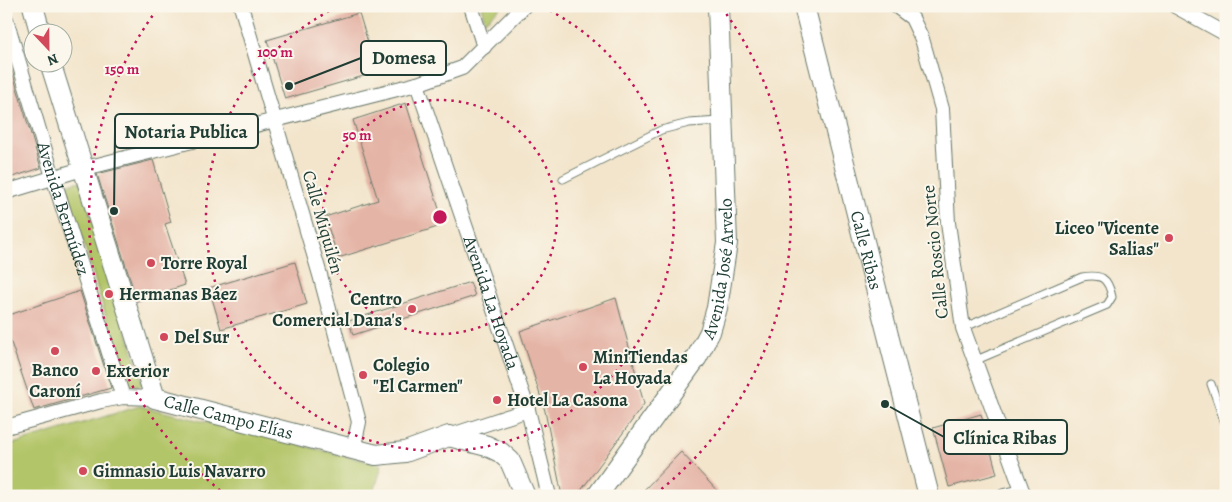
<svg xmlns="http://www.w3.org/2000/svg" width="1232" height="502" font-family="Alegreya,serif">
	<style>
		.green { fill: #b2c568; stroke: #68814e }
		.building { fill: #e4b4a6 }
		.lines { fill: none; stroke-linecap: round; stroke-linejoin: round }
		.lane-casing { stroke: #697869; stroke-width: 9 }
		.street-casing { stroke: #697869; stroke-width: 16 }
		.secondary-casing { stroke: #697869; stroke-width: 22 }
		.lane { stroke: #fff; stroke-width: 7 }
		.street { stroke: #fff; stroke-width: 14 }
		.secondary { stroke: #fff; stroke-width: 20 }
		.ring { fill: none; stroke: #c2185b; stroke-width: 2.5; stroke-dasharray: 2.5 5 }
		.poi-dot { fill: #d1495b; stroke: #fbf7ec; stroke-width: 2 }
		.labels { text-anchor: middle; stroke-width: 4; stroke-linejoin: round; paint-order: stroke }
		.street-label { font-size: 18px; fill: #1f3d34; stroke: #fbf7ec }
		.poi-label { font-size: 18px; font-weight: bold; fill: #1f3d34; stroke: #fbf7ec; text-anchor: start }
		.centre { fill: #c2185b; stroke: #fbf7ec; stroke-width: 2.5 }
		.ring-label { font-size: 15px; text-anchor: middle; font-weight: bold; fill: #c2185b; stroke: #fbf7ec; stroke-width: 4; stroke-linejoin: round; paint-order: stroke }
		.leader { fill: none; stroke: #1f3d34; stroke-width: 2 }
		.callout-dot { fill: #1f3d34; stroke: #fbf7ec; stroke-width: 2 }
		.callout { fill: #fbf7ec; stroke: #1f3d34; stroke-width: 2 }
		.callout-label { font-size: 19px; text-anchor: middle; font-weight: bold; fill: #1f3d34 }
	</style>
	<rect width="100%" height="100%" fill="#fbf7ec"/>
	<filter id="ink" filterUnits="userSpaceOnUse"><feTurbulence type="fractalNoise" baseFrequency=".02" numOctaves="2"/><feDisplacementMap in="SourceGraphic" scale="10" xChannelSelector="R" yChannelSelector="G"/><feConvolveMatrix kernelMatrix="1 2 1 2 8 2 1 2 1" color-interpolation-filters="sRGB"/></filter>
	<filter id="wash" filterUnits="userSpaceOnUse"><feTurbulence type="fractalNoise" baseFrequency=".0096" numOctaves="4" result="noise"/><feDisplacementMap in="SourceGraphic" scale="20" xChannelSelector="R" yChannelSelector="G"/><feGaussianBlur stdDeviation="1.12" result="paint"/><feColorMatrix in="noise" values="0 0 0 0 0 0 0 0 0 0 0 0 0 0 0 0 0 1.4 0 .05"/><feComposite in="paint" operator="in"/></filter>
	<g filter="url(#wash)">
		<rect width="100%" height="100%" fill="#f3e5cc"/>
		<path class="green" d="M481,6H502L485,21Z
			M80,181L143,384L128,388L66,185Z
			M140,406L382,465L373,496H6V446Z"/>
		<g id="blocks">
			<path class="building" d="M359,13L377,72L285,99L267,40Z
				M6,51L41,168L6,179Z
				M406,103L444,225L338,258L325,217L378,200L353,120Z
				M153,160L171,222L165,224L185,285L137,301L97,174Z
				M295,262L307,304L221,329L209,288Z
				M470,282L475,296L353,335L349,321Z
				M80,291L111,388L34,410L6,328V316Z
				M616,298L644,404L577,496H562L545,411L520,331Z
				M981,414L997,474L949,487L933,428Z
				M681,452L722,496H638Z"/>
		</g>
	</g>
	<g filter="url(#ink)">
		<use href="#blocks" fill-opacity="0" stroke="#697869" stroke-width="1"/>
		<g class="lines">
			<defs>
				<path id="lane" d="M563,179L661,130L689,123L720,121
					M963,328L1082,277C1101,274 1108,277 1112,297L1107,305L974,361
					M1211,384L1226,426"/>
				<g id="street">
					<path d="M241,6L320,275L359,422L353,450"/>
					<path d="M471,6L484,47"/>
					<path d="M896,6L912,18L922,39L942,109L948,223L963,328L1024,496"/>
					<path d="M1175,6L1226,34"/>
					<path id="s1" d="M6,19L53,177L123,397"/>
					<path id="s2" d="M417,84L528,410L549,496"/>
					<path d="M6,192L82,169L417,84L462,68L524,6"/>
					<path d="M6,427L101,401L123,397L155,398"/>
					<path d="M449,436L528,410"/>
					<path d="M1004,496L1023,492"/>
				</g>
				<g id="secondary">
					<path d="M33,6L40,32"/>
					<path id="s3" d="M804,6L929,496"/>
					<path id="s4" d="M50,62L155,398L376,455L405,452L449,436L487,446L500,452L510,461L525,496"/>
					<path id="s5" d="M597,496L697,357L710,332L717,308L727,243L718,6"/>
				</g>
			</defs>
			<use href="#lane" class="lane-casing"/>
			<use href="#street" class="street-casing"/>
			<use href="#secondary" class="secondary-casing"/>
			<use href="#lane" class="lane"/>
			<use href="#street" class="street"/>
			<use href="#secondary" class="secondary"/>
		</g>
	</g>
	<g class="ring">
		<circle cx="440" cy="217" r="117"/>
		<path d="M543 7A234 234 0 1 1 337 7"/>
		<path d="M226 495A351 351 0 0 1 158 8M722 8A351 351 0 0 1 654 495"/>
	</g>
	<g class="poi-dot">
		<circle cx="1169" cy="238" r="5"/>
		<circle cx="151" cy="263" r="5"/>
		<circle cx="109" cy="294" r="5"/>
		<circle cx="412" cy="309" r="5"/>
		<circle cx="164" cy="337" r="5"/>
		<circle cx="55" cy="351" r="5"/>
		<circle cx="583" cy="367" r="5"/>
		<circle cx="96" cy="371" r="5"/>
		<circle cx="363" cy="375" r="5"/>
		<circle cx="497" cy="400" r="5"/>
		<circle cx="83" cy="471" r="5"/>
	</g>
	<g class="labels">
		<g class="street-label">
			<text dy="6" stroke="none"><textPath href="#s1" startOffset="198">Avenida Bermúdez</textPath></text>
			<text transform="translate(323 222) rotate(74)" y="6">Calle Miquilén</text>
			<text dy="6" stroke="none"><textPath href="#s3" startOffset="252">Calle Ribas</textPath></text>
			<text transform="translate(935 252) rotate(-96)" y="6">Calle Roscio Norte</text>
			<text dy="6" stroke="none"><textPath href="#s5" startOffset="264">Avenida José Arvelo</textPath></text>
			<text dy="6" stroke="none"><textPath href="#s2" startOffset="231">Avenida La Hoyada</textPath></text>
			<text dy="6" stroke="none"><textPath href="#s4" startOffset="428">Calle Campo Elías</textPath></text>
		</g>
		<g class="poi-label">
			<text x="1159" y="234" text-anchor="end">Liceo "Vicente<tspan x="1159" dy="21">Salias"</tspan></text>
			<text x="161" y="269">Torre Royal</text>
			<text x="119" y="300">Hermanas Báez</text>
			<text x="402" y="305" text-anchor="end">Centro<tspan x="402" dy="21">Comercial Dana's</tspan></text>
			<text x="174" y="343">Del Sur</text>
			<text x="593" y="363">MiniTiendas<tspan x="593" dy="21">La Hoyada</tspan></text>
			<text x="373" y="371">Colegio<tspan x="373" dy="21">"El Carmen"</tspan></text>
			<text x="55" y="376" text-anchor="middle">Banco<tspan x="55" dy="21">Caroní</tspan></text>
			<text x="106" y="377">Exterior</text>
			<text x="507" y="406">Hotel La Casona</text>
			<text x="93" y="477">Gimnasio Luis Navarro</text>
		</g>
	</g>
	<circle cx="440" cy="217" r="8" class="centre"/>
	<g class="ring-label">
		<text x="275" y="57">100 m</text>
		<text x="122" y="74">150 m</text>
		<text x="357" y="140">50 m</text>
	</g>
	<path class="leader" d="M289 86L361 58M114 211L115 131M885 404L944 437"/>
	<g class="callout-dot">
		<circle cx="289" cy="86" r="5"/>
		<circle cx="114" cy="211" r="5"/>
		<circle cx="885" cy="404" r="5"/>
	</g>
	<g class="callout">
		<rect x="361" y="41" width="85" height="34" rx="5"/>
		<rect x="115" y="114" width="143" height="34" rx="5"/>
		<rect x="944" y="420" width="123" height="34" rx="5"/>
	</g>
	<g class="callout-label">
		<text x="404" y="64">Domesa</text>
		<text x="186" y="138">Notaria Publica</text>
		<text x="1005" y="444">Clínica Ribas</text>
	</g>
	<rect width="1232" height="502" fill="none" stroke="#fbf7ec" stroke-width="25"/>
	<g transform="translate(48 48) rotate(158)"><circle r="24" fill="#fbf7ec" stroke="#a3ada2"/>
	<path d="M0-4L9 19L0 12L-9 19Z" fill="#d1495b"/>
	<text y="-8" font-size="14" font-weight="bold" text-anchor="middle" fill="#1f3d34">N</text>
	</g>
</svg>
